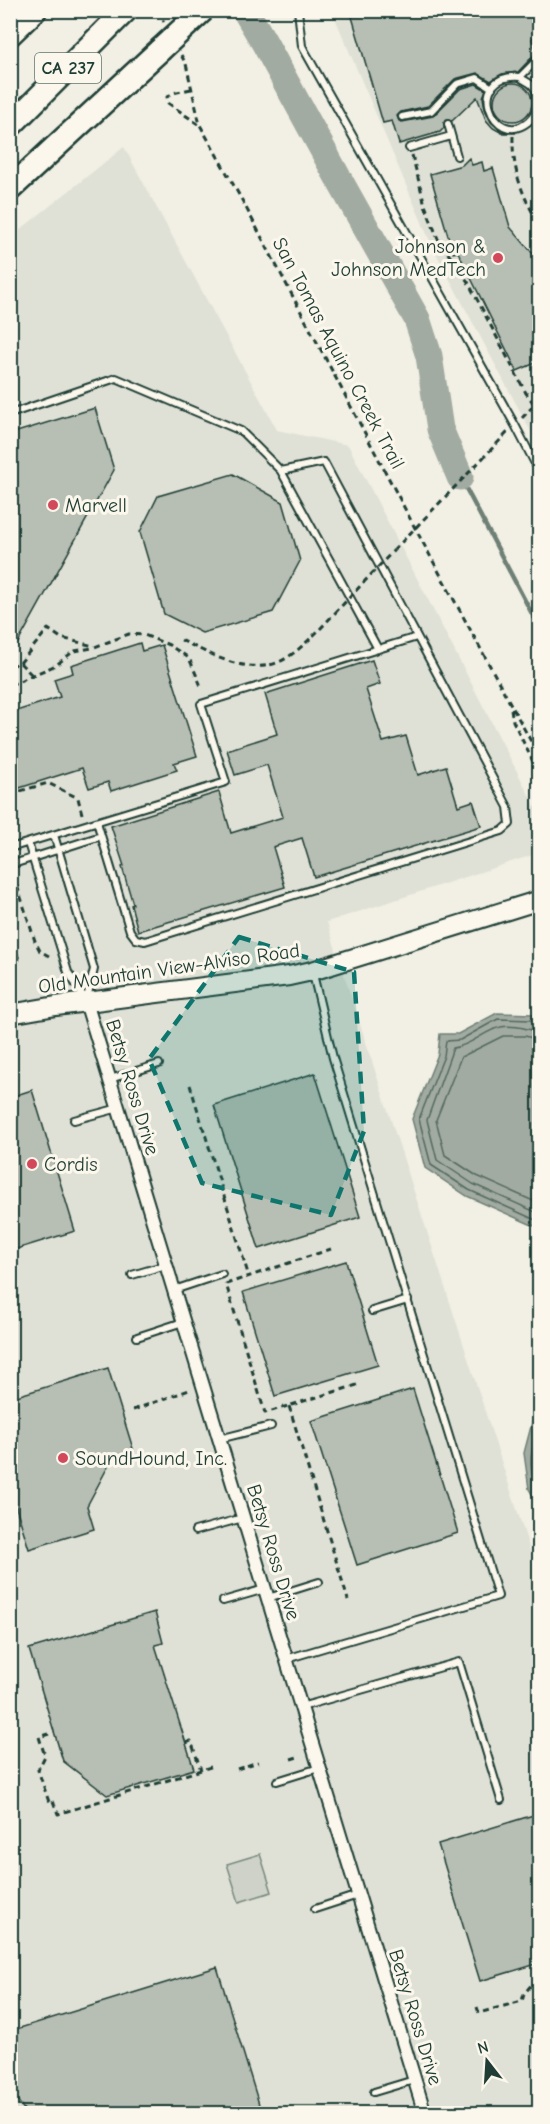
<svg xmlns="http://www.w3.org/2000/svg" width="550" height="2124" font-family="'Comic Neue',sans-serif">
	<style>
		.built { fill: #e0e1d6 }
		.green { fill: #cfd2c8; stroke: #77887e; stroke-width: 1.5 }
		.water { fill: #a2aba1; stroke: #6e7f75; stroke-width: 1.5 }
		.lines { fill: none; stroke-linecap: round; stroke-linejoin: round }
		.shore { stroke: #536960; stroke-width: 1.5 }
		.stream { stroke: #6e7f75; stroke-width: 4.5 }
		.river { stroke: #a2aba1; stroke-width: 27 }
		.building { fill: #b7beb3; stroke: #1f3d34; stroke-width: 1.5 }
		.lane-casing { stroke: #1f3d34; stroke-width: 10 }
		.street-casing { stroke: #1f3d34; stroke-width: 16 }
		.secondary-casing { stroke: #1f3d34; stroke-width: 22 }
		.highway-casing { stroke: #1f3d34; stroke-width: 27 }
		.path { stroke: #1f3d34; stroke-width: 3; stroke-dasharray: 6 4.5; stroke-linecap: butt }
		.lane { stroke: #fbf7ec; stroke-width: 6 }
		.street { stroke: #fbf7ec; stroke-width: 12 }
		.secondary { stroke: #fbf7ec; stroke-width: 18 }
		.highway { stroke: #fbf7ec; stroke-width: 22 }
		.highway-bridge-casing { stroke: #1f3d34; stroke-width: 27; stroke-linecap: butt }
		.path-bridge { stroke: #1f3d34; stroke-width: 3; stroke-dasharray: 6 4.5; stroke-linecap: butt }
		.highway-bridge { stroke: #fbf7ec; stroke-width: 22 }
		.marked { fill: #0f766e; fill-opacity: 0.2; stroke: #0f766e; stroke-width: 4.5; stroke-dasharray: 12 8; stroke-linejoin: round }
		.poi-dot { fill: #d1495b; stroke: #fbf7ec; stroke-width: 2 }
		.labels { text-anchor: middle; stroke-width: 6; stroke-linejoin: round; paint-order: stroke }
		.shield { fill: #fbf7ec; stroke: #61756b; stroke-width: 1.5 }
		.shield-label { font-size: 18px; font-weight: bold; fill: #1f3d34 }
		.poi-label { font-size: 20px; fill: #1f3d34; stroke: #fbf7ec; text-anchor: start }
		.street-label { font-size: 20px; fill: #1f3d34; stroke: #fbf7ec }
	</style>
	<rect width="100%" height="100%" fill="#f2f0e5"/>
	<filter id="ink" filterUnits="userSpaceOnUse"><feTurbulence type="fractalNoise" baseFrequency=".0167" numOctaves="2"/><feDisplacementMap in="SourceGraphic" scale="12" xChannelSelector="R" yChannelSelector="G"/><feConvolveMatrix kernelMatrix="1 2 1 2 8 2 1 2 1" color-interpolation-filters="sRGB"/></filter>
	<g filter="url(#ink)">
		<path class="built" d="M332,11H539V447L432,246Z
			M124,147L277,430L348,445L539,814V853L327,922L539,1578V2113L11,2114V237Z"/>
		<path class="green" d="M260,1854L272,1892L239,1902L227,1864Z"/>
		<path class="water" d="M497,1013L533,1014L539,1019V1228L467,1196L425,1168L412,1119L438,1054L440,1034H458Z
			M539,1396V1506L529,1489L524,1453Z"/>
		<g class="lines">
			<path class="shore" d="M540,1023L530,1020L498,1019L460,1040L446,1041L444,1056L419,1119L431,1165L469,1190L540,1222
				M540,1031C527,1030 515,1024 501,1027C485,1030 471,1046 453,1048L427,1120L437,1160L473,1184L540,1214
				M540,1040L525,1036H503L461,1057L436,1120L445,1155L477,1176L540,1204
				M540,1416C533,1442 524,1469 540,1494"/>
			<path class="stream" d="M460,477L540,629"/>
			<path class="river" d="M245,10L264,42L341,183L417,319L429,356L440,429L460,477"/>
		</g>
		<path class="building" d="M350,10H540V29L532,39L536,53L518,72L502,74L491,81L477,73L455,79L428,106L401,112L397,116L399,121L402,122L433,116L460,89L476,84L486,90L483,97L485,109L491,122L501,131L516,133H502L493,128L486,120L477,97L452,121L445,120L444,128L440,132L399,144L392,121L383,123Z
			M494 102a19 19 0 1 1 38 0a19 19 0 1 1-38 0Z
			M469,158L472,165L482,162L484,171L493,168L510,227L540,262V361L517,371L458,252L453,253L430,174L462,165Z
			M95,408L114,470L10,657V434Z
			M233,474L283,502L300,561L273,612L202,633L164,614L140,532L158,496Z
			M140,643L142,651L162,645L197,756L174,763L177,770L111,791L108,782L89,788L82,768L10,791V713L60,697L54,679L73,673L71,665Z
			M372,660L380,684L366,689L383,742L406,736L418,775L446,766L458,806L473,801L481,826L314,877L302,838L273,847L285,887L138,931L131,905L133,904L122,867L124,866L111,826L219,792L231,833L283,817L267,765L235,775L227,750L277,734L265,694Z
			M315,1073L360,1217L259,1249L214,1105Z
			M32,1090L75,1231L10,1251V1097Z
			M346,1261L378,1365L275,1396L243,1292Z
			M108,1368L134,1452L112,1459L87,1506L94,1529L29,1549L10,1488V1398Z
			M413,1389L458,1533L357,1565L311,1421Z
			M155,1612L163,1643L155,1645L194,1769L107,1795L63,1761L29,1649Z
			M540,1813V1963L480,1981L438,1844Z
			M217,1967L262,2114H27L10,2090V2031Z"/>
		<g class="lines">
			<defs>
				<path id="lane" d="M298,10L302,46L515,425L540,473
					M520,77C523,80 529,82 532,85C542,95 539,113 528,122C493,150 464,73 520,77L540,57
					M402,117L431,111L457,84L477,78L492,88
					M448,124L457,156
					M409,148L451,136
					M10,414L116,378L241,431L281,471
					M97,822L130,931L136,939L145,941L502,831L510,824L508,807L324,462L281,471L378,649
					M54,835L94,969L87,998
					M28,843L68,972L85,999
					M10,848L226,782L201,704L417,637
					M10,865L101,836
					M10,944L15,959L10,960
					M110,1079L159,1064
					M74,1120L119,1108
					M132,1275L166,1265
					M174,1290L222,1274
					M372,1311L408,1300
					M137,1337L183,1322
					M219,1439L271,1426
					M195,1531L243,1518
					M268,1598L319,1582
					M223,1601L265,1589
					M286,1659L498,1596L333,1058L313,974
					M301,1707L459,1662L501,1800
					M277,1781L319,1768
					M315,1909L358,1895
					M374,2092L414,2080"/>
				<path id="street" d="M86,1002L425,2114"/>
				<path id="secondary" d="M10,1014L56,1006L289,976L312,971L540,900"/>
				<path id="highway" d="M10,34L35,10
					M10,126L126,10
					M10,189L160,50"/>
			</defs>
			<use href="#lane" class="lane-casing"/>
			<use href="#street" class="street-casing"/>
			<use href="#secondary" class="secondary-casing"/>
			<use href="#highway" class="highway-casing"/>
			<path class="path" d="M158,10L164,22
				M181,55L186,64L200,125L243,202L415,528L540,758
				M191,89L173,93L167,97L168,103L198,124
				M513,136C512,168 522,198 540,224
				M412,155L425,205L438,239L468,282L526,393L540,412
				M537,402L540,399
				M394,550L508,432
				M181,640C212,655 254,680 288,657C300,649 310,639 320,629
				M20,663L48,629L61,638L94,646
				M10,666L20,663L33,676
				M10,685L56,665L74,651L92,648L129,634L144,635L169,645L189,658L201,686
				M511,709L513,721L540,776
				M10,794L48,783L78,798L82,814
				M14,876L35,941L40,951L49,956
				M190,1085L249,1277
				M331,1249L226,1284L265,1413L357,1385
				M289,1406L348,1600
				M133,1410L189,1390
				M49,1734L39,1737L45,1756L38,1770L49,1802L53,1801L58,1814L214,1766
				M186,1743L191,1741L201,1770
				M291,1759L301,1756
				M237,1769L258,1762
				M477,2007L479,2013L522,2001L524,1994L540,1974"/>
			<use href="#lane" class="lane"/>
			<use href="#street" class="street"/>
			<use href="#secondary" class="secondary"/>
			<use href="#highway" class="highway"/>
			<defs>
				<path id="highway-bridge" d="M160,50L203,10"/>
			</defs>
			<use href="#highway-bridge" class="highway-bridge-casing"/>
			<path class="path-bridge" d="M522,418L537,402
				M320,629L394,550"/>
			<use href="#highway-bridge" class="highway-bridge"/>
		</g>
	</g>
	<path class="marked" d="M239,937L354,972L364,1131L331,1215L202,1183L149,1059Z"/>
	<g class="poi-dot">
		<circle cx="498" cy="258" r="6"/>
		<circle cx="53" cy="505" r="6"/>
		<circle cx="32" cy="1164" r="6"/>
		<circle cx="63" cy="1458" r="6"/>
	</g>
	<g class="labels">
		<rect class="shield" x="35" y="53" width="66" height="30" rx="4.5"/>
		<g class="shield-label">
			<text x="68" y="74">CA 237</text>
		</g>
		<g class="poi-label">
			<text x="486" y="253" text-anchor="end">Johnson &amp;<tspan x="486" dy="23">Johnson MedTech</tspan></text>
			<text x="65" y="512">Marvell</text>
			<text x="44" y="1171">Cordis</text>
			<text x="75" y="1465">SoundHound, Inc.</text>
		</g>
		<g class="street-label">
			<text transform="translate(339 353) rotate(62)" y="7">San Tomas Aquino Creek Trail</text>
			<text transform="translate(169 968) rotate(-8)" y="7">Old Mountain View-Alviso Road</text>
			<text transform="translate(133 1087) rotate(73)" y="7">Betsy Ross Drive</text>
			<text transform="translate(274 1552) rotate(73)" y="7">Betsy Ross Drive</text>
			<text transform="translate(416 2017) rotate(73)" y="7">Betsy Ross Drive</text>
		</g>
	</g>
	<rect width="550" height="2124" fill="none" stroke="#fbf7ec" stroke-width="36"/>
	<rect x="18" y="18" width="514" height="2088" fill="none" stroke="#1f3d34" stroke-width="2" filter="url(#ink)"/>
	<g transform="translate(487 2061) rotate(343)" stroke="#fbf7ec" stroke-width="4.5" paint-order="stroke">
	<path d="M0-4.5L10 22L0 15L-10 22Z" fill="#1f3d34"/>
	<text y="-9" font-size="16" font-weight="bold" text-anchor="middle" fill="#1f3d34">N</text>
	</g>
</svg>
